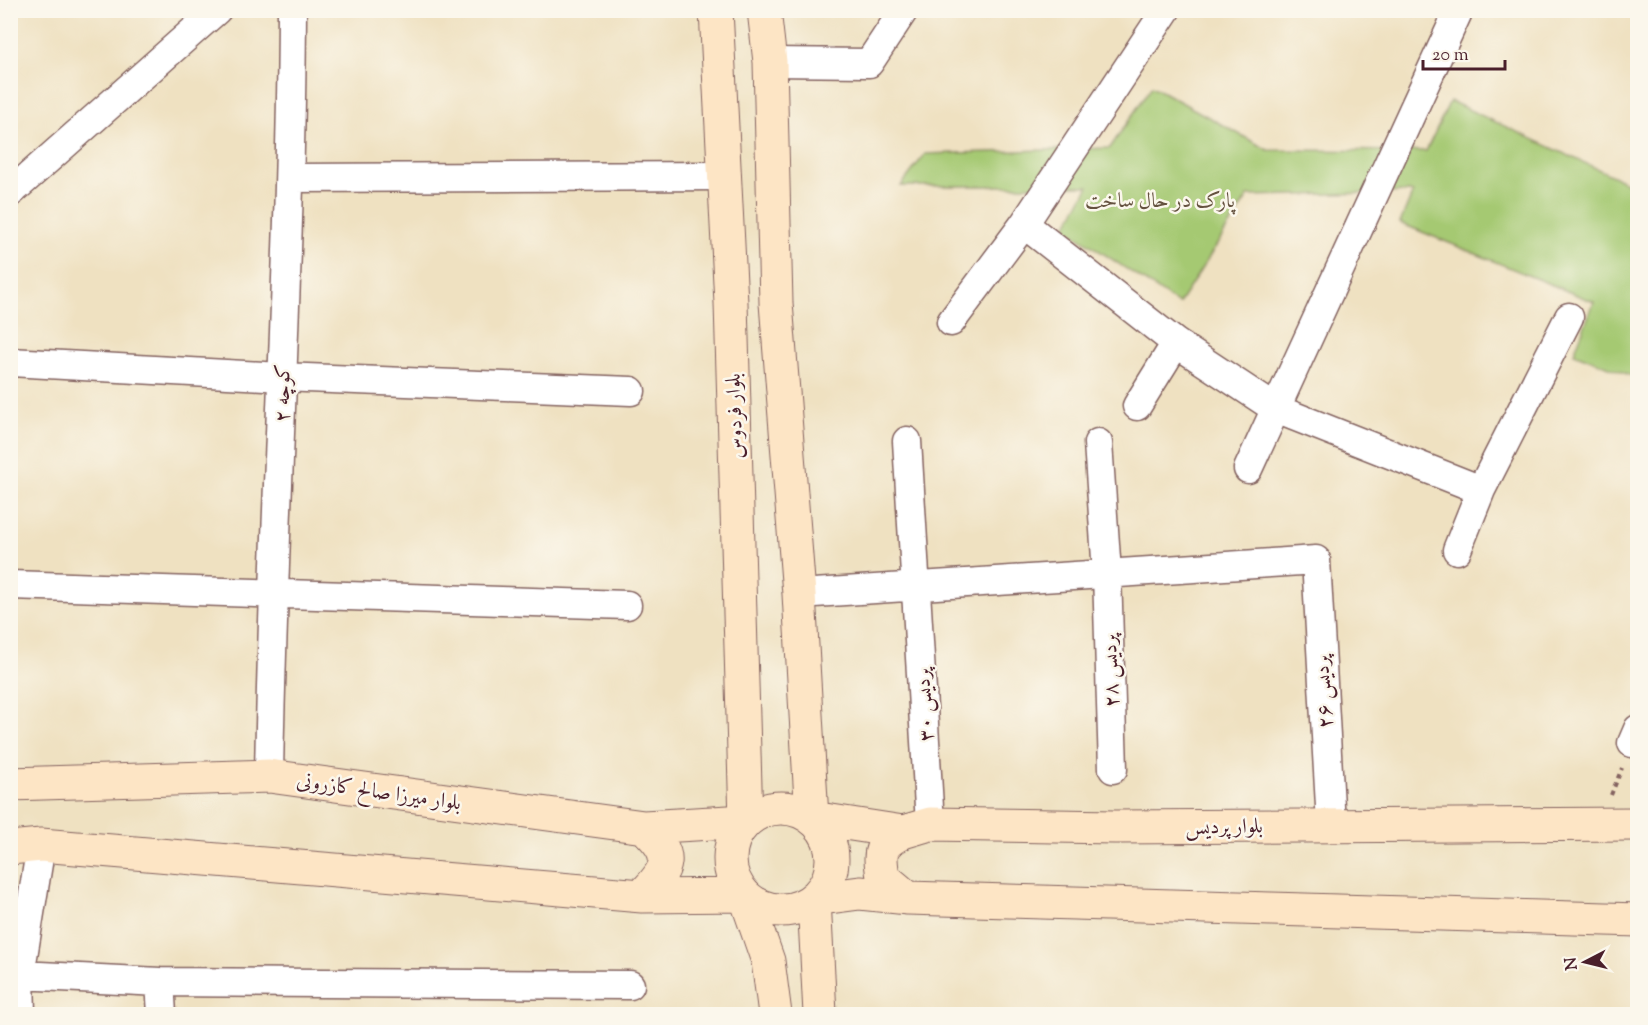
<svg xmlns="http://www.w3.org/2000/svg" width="1648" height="1025" font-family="'Sorts Mill Goudy',Amiri,serif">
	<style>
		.green { fill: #a5c972; stroke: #78744e; stroke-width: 1.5 }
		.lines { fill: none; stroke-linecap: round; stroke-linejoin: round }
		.street-casing { stroke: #846360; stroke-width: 31 }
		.secondary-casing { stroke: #846360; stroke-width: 35 }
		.path { stroke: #846360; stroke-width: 4; stroke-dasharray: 4.5 4.5; stroke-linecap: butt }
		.street { stroke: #fff; stroke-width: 28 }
		.secondary { stroke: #fde5c5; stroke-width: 33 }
		.labels { text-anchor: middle; stroke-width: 5; stroke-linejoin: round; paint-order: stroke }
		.park-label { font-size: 21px; fill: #655240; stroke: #fbf7ec }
		.street-label { font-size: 21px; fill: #4a1f2b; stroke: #fbf7ec }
	</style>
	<rect width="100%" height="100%" fill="#fbf7ec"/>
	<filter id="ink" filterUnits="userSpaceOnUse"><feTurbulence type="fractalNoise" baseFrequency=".0167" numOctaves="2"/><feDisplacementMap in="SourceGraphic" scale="12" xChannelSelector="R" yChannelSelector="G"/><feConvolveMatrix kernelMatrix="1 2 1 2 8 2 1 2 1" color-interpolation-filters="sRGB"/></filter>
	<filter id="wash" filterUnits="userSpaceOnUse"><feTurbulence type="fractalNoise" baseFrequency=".008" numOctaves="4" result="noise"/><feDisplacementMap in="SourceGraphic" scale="24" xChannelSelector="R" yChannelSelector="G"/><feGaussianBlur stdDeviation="1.35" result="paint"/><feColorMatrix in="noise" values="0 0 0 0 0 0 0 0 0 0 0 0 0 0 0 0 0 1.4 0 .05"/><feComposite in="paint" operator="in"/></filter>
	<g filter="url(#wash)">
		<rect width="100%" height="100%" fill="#efe1c1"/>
		<path class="green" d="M1152,86L1268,150L1426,151L1450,101L1637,187V378L1574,353L1594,302L1400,223L1413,192L1248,196L1179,304L1065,228L1089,186H901L925,154L1110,148Z"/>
	</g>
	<g filter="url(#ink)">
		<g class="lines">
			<defs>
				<path id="street" d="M770,62L869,63L904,10
					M291,178L724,176
					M10,193L217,10
					M1024,224L1176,343L1276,409L1481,490
					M951,322L1024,224L1166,10
					M10,362L282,377L631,391
					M1137,406L1176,343
					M907,441L930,824
					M1098,443L1107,573L1113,769
					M1248,469L1459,10
					M1457,550L1481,490L1569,317
					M10,585L627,605
					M799,594L1316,560L1331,824
					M1632,743L1638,729
					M269,776C273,521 291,266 292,10
					M20,975L160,982L630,985
					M160,982L162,1014
					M21,1014L20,975L41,845"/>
				<path id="secondary" d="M764,10L770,62L776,303L799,594L812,818L903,832L930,824L1115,827L1638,824
					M10,784L269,776L644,827L746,821L731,303L716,10
					M730 859a51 51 0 1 1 102 0a51 51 0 1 1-102 0Z
					M903,832C879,845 879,850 883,877L908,898
					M10,848L41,845L642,896L745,895L768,961L775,1014
					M642,896C670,867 675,856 644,827
					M820,1014L814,899L860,893L908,898L1638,920"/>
			</defs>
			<use href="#street" class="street-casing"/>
			<use href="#secondary" class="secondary-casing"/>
			<path class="path" d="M1611,795L1622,768"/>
			<use href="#street" class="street"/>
			<use href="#secondary" class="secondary"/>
		</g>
	</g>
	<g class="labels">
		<g class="park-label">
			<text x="1160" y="207">پارک در حال ساخت</text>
		</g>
		<g class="street-label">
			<text transform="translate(282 393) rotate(-89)" y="7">کوچه ۲</text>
			<text transform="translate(734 416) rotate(-92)" y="7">بلوار فردوس</text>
			<text transform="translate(1110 671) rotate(-92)" y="7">پردیس ۲۸</text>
			<text transform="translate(1323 692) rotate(-93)" y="7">پردیس ۲۶</text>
			<text transform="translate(924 705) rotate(-93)" y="7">پردیس ۳۰</text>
			<text transform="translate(379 791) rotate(8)" y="7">بلوار میرزا صالح کازرونی</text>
			<text transform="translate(1224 826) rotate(-1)" y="7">بلوار پردیس</text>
		</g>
	</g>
	<rect width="1648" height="1025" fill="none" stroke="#fbf7ec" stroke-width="36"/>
	<g transform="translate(1585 962) rotate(263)" stroke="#fbf7ec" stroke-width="4.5" paint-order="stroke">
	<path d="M0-4.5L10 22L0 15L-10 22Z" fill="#4a1f2b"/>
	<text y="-9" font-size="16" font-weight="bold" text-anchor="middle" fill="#4a1f2b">N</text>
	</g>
	<path d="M1423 60v9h82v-9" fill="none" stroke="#4a1f2b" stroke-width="3"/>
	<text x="1432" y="60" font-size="18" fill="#4a1f2b" stroke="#fbf7ec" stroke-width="4.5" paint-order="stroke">20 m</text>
</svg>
